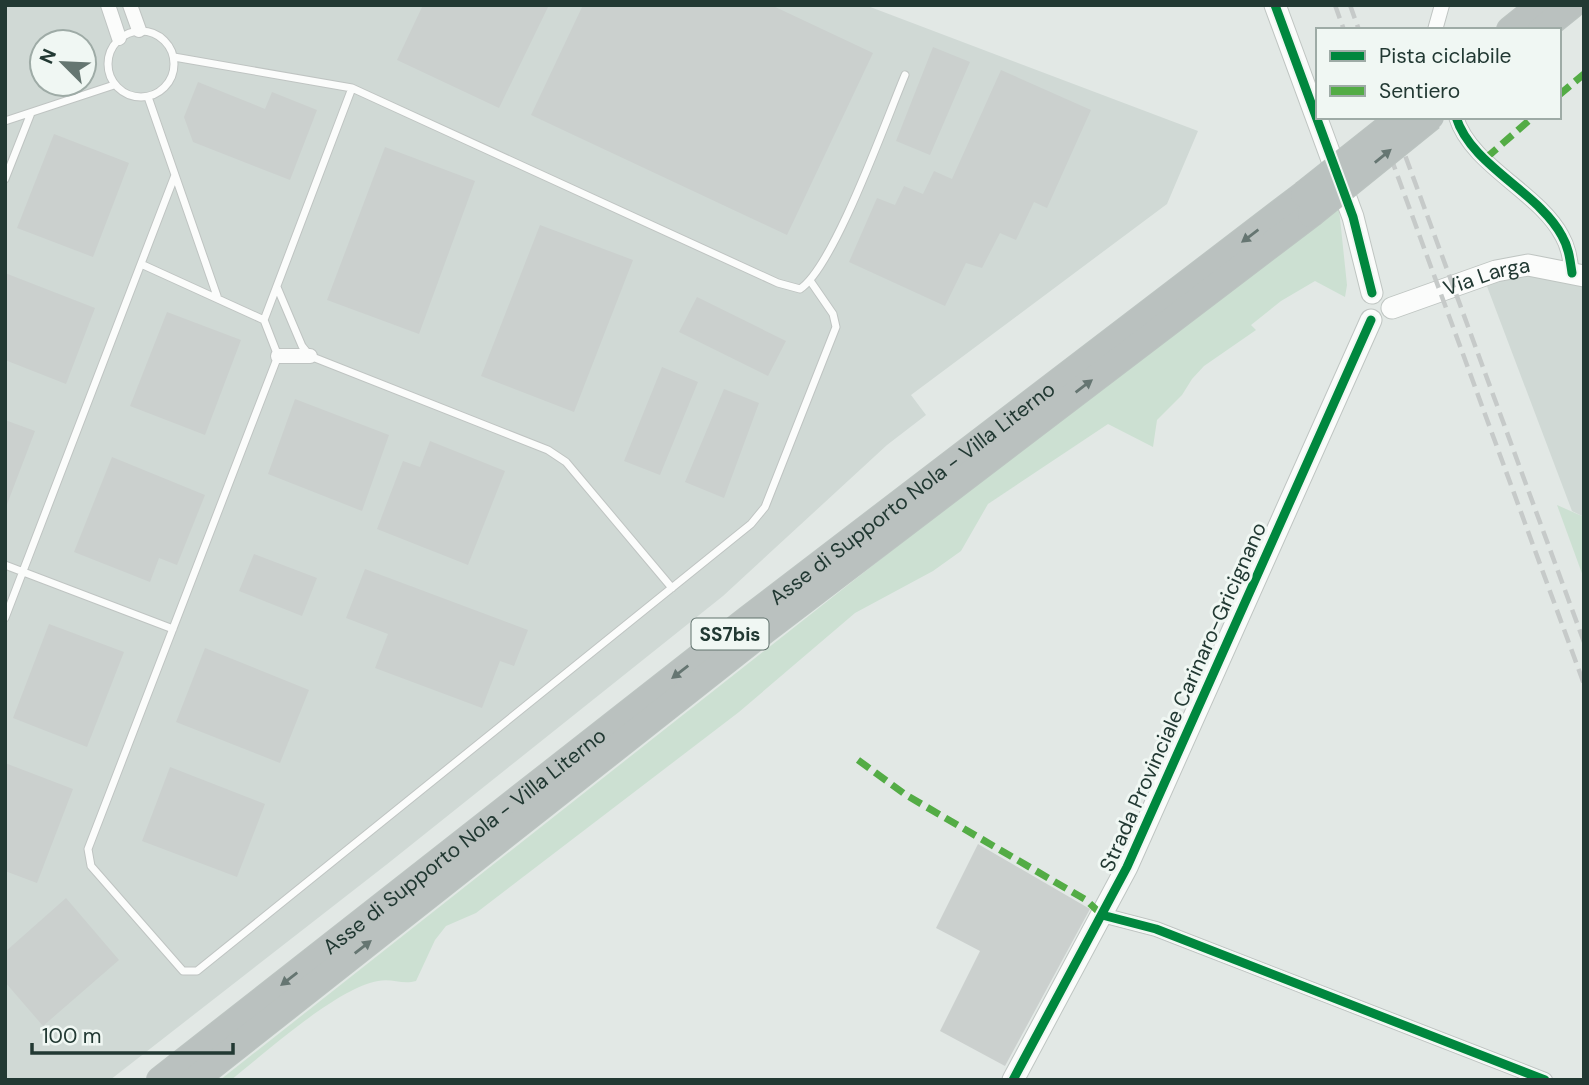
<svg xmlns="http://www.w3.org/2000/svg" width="1589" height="1085" font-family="'DM Sans',sans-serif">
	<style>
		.built { fill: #d0d9d5; fill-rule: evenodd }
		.green { fill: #cce0d2 }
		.building { fill: #cbd0ce }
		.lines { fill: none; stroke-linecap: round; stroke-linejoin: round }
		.lane-casing { stroke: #bfc4c2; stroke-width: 9 }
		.street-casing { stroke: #bfc4c2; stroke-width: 16 }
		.secondary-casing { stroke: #bfc5c2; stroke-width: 23 }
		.highway-casing { stroke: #bcc4c1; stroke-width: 28 }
		.lane { stroke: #fbfcfb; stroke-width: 7 }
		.street { stroke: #fbfcfb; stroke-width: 14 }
		.secondary { stroke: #fbfcfb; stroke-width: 21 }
		.highway { stroke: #bac1bf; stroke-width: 26 }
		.rail { stroke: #c6cac9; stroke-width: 4.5; stroke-dasharray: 14 7; stroke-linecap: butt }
		.highway-bridge-casing { stroke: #bcc4c1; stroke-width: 28; stroke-linecap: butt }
		.highway-bridge { stroke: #bac1bf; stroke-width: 26 }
		.quiet { stroke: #53ac45; stroke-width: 7; stroke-dasharray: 14 7; stroke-linecap: butt }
		.cycleway-casing { stroke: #f0f7f3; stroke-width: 13 }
		.cycleway { stroke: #00873e; stroke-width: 9 }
		.oneway { fill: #667672 }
		.labels { text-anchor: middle; stroke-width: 6; stroke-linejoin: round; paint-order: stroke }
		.shield { fill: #f0f7f3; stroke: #60726d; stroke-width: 2 }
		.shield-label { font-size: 19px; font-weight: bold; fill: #223933 }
		.street-label { font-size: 21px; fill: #223933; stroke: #f0f7f3 }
	</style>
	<rect width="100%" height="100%" fill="#e2e8e5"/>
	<path class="built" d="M5,5H865L1198,131L1167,204L911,395L926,415L887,445L723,596L386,865L110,1080H5ZM42,42H84V84H42Z
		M1526,272L1584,283V517L1572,511L1485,281Z"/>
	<path class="green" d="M1339,209L1347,285L1345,297L1315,281L1281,301L1251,325L1256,330L1204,366L1192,379L1182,395L1157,420L1153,447L1108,424L988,504L961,551L933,571L855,613L739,712L476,913L446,926L435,940L416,981C402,985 392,978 378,981C337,988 265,1053 231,1080H220L1255,264Z
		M1557,505L1584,517V579Z"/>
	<path class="building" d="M423,5H549L499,108L397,60Z
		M583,5H771L873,53L787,235L531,115Z
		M933,47L970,62L930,155L896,141Z
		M1001,70L1091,110L1047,208L1034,202L1016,240L1000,233L982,268L966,263L945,306L849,262L877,198L895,205L904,186L923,194L934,171L952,179Z
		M198,82L265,109L272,92L317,110L290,180L193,142L184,117Z
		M54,134L129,163L93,257L17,228Z
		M385,147L475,181L419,334L327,300Z
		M540,225L633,260L574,412L481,376Z
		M5,273L95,308L66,384L5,360Z
		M697,297L786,341L768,376L679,332Z
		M167,312L241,340L205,435L130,406Z
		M662,367L698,382L660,475L624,461Z
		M724,389L759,403L724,498L685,482Z
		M295,399L389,435L362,511L268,474Z
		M5,420L35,431L6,507H5Z
		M430,441L505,471L468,565L377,529L403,461L420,467Z
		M112,457L205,495L177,565L159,558L150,582L74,552Z
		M254,554L317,578L302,616L239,591Z
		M365,569L528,630L514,666L500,661L482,708L375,668L388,634L346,618Z
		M49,624L124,652L87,747L13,718Z
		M205,648L309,690L280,763L176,722Z
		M5,763L73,789L37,883L5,871Z
		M170,767L265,804L237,877L142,841Z
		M978,844L1090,909L1005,1066L940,1031L980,951L936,928Z
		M66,898L119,960L43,1026L5,982V952Z"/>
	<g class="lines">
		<defs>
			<path id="lane" d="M108 64a33 33 0 1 1 66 0a33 33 0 1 1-66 0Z
				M174,57L352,88L778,283L800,289C834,267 886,120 905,75
				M148,97L217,296
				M5,121L114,85
				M5,179L31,113
				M141,264L264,320L278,356L88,849L91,866L183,971H197L751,524L765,507L836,327L833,314L811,282
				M277,287L302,346L310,356L548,450L566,462L672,588
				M264,320L352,88
				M5,565L173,629
				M5,618L175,175"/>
			<path id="street" d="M108,5L119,38
				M130,5L139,30
				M1435,30L1442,5
				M1456,117C1471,166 1539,192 1562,236C1569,248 1570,260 1572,273
				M278,356H310
				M1102,915L1156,929L1545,1080"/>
			<g id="secondary">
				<path d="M1275,5L1353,217L1372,293"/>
				<path id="s1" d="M1392,308L1496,271L1528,265L1584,276"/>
				<path d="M1013,1080L1127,867L1371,320"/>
			</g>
			<g id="highway">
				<path d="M1510,30L1541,5"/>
				<path d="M1541,30L1572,5"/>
				<path id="s2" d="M160,1080L748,619L1304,194"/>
				<path d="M194,1080L765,630L1311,214"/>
			</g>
		</defs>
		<use href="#lane" class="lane-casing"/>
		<use href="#street" class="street-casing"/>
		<use href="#secondary" class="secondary-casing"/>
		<use href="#highway" class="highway-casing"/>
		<use href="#lane" class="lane"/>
		<use href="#street" class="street"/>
		<use href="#secondary" class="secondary"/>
		<use href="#highway" class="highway"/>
		<path class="rail" d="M1335,5L1344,30
			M1350,5L1359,30
			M1376,117L1584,684
			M1391,117L1584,642"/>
		<defs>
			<path id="highway-bridge" d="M1304,194L1401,117
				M1311,214L1431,117"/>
		</defs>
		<use href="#highway-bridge" class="highway-bridge-casing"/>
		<use href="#highway-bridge" class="highway-bridge"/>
		<path class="quiet" d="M1559,95L1584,74
			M1486,158L1533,117
			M858,760L906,795L1086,900L1102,915"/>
		<defs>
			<path id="cycleway" d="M1275,5L1353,217L1372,293
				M1456,117C1471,166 1539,192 1562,236C1569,248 1570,260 1572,273
				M1102,915L1156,929L1545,1080
				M1013,1080L1127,867L1371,320"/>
		</defs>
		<use href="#cycleway" class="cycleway-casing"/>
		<use href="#cycleway" class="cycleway"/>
	</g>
	<defs><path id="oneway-solid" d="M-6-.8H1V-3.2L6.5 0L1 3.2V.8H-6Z" transform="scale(1.75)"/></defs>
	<g class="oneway">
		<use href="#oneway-solid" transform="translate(1383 156) rotate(-39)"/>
		<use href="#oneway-solid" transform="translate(1250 236) rotate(143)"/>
		<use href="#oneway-solid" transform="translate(1084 386) rotate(-37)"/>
		<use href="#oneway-solid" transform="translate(680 672) rotate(142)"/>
		<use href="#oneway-solid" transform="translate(363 947) rotate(-38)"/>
		<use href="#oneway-solid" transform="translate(289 979) rotate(142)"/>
	</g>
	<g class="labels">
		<rect class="shield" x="691.5" y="618.5" width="77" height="31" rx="5"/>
		<g class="shield-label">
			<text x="730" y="641">SS7bis</text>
		</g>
		<g class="street-label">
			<text dy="7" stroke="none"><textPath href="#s1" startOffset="100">Via Larga</textPath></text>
			<text dy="7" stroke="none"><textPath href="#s2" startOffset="954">Asse di Supporto Nola - Villa Literno</textPath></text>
			<text transform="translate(1183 697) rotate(-66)" y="7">Strada Provinciale Carinaro-Gricignano</text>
			<text dy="7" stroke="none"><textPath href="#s2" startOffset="387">Asse di Supporto Nola - Villa Literno</textPath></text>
		</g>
	</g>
	<rect width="1589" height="1085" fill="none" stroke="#223933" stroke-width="14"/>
	<rect x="1316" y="28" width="245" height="91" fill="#f0f7f3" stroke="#9eaba6" stroke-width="2"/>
	<rect x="1330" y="51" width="35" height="10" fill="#00873e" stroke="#9eaba6" stroke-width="2"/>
	<text x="1379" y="63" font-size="21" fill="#223933">Pista ciclabile</text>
	<rect x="1330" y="86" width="35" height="10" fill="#53ac45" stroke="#9eaba6" stroke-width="2"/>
	<text x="1379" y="98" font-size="21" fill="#223933">Sentiero</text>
	<g transform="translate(63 63) rotate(294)"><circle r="33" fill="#f0f7f3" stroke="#9eaba6" stroke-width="2"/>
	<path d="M0-5L12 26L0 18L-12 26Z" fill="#657671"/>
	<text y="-10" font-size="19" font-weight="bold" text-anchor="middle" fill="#223933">N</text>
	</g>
	<path d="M32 1043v10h201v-10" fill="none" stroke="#223933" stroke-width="3.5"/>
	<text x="42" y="1043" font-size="21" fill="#223933" stroke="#f0f7f3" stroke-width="5" paint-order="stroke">100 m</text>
</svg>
